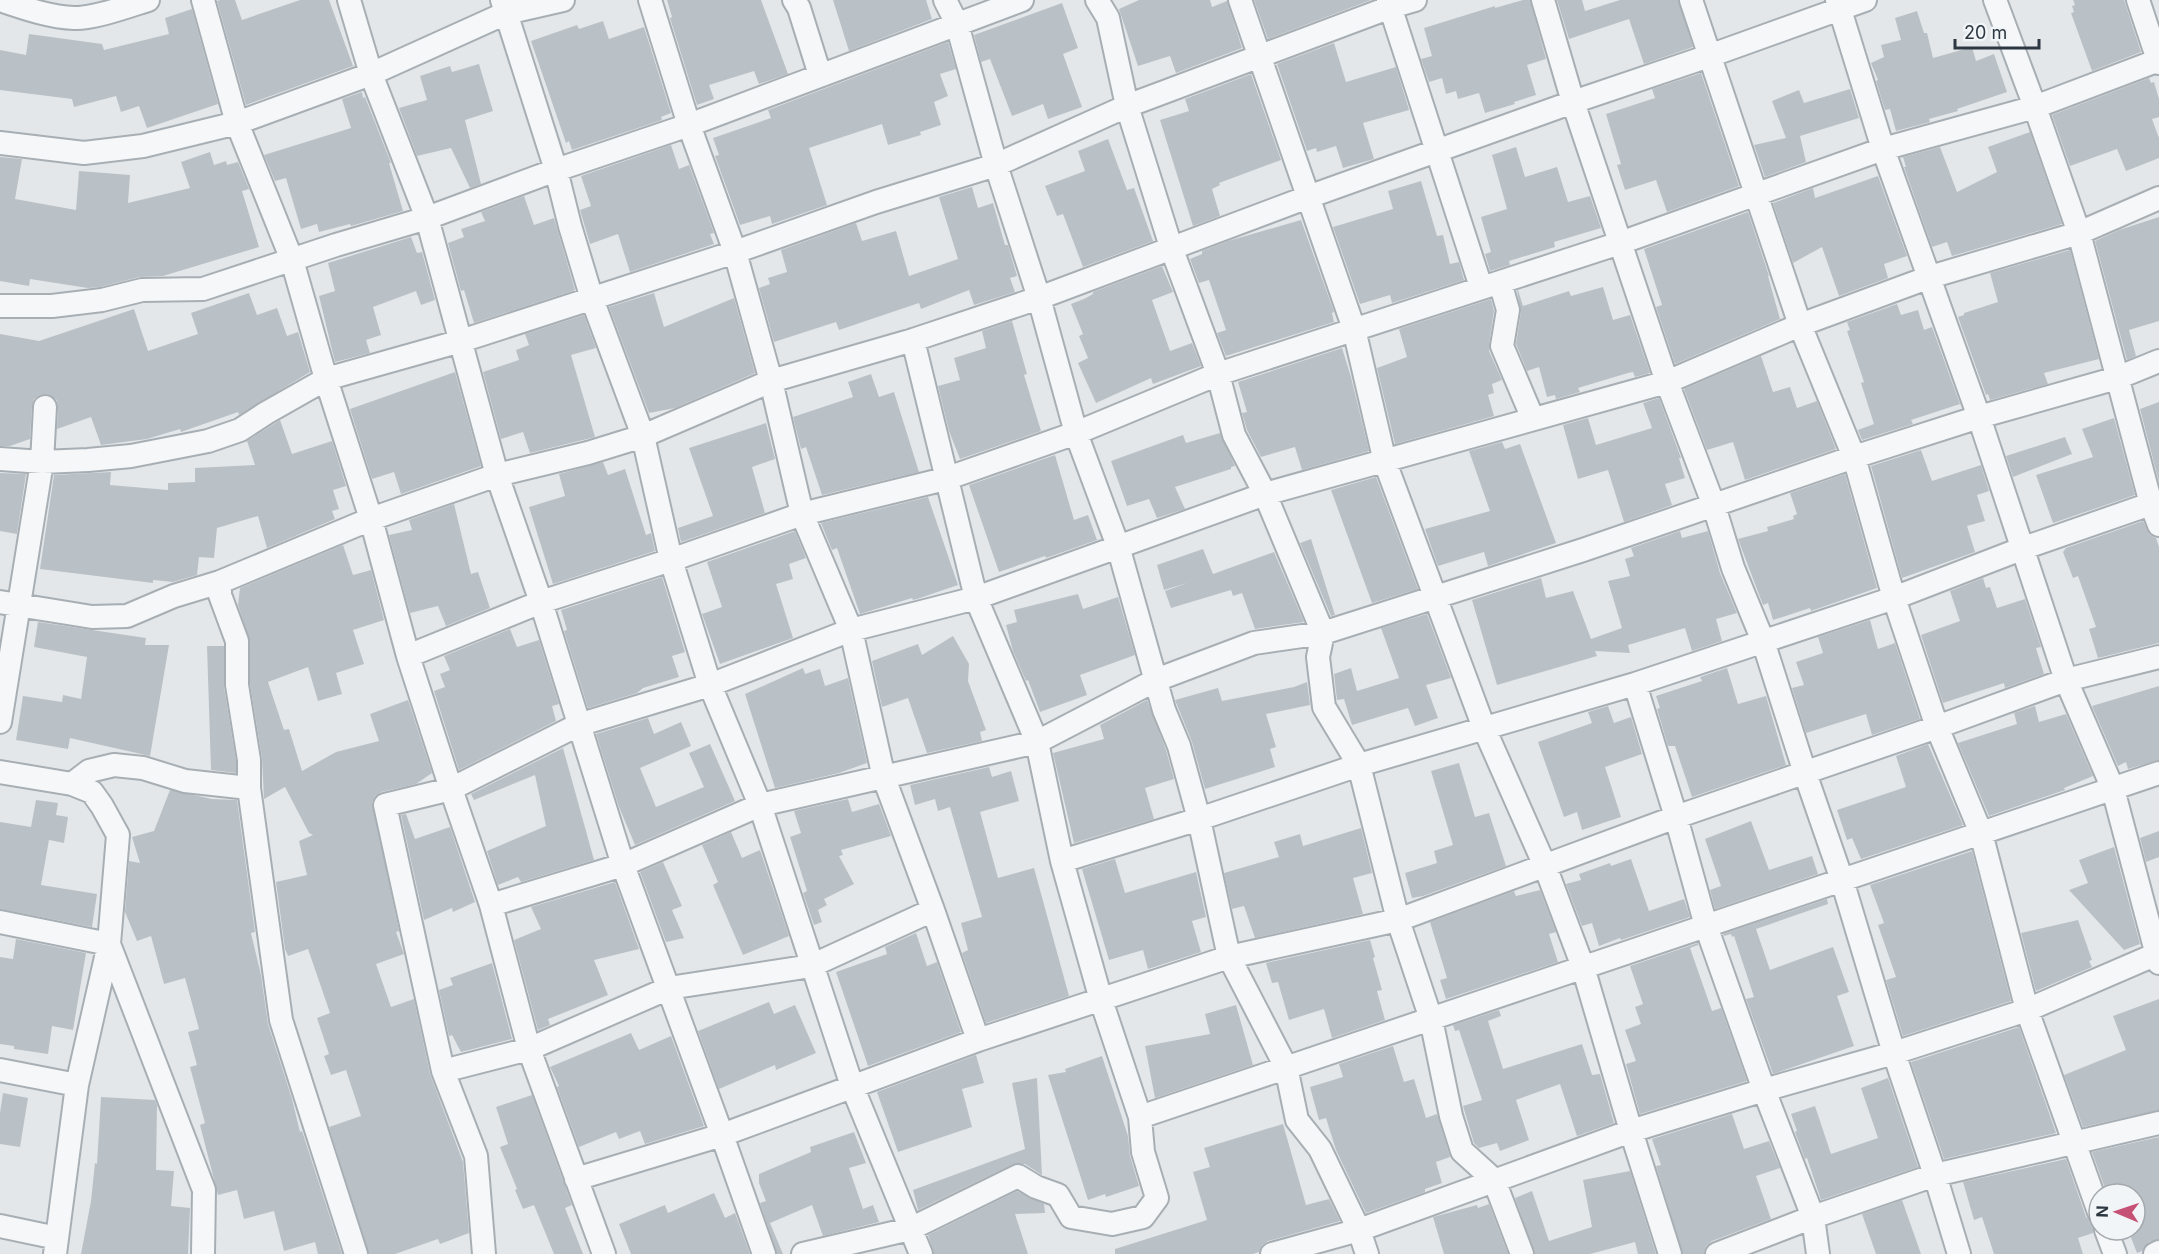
<svg xmlns="http://www.w3.org/2000/svg" width="2159" height="1254" font-family="Inter,sans-serif">
	<style>
		.building { fill: #bac1c6 }
		.lines { fill: none; stroke-linecap: round; stroke-linejoin: round }
		.minor-casing { stroke: #a8afb4; stroke-width: 26 }
		.minor { stroke: #f5f7f8; stroke-width: 22 }
	</style>
	<rect width="100%" height="100%" fill="#e3e7ea"/>
	<path class="building" d="M220,0H235L242,20L300,0H329L353,66L246,105L217,1Z
		M667,0H761L788,74L759,84L754,71L709,85L714,99L697,105L670,18L672,17Z
		M833,0H926L932,19L849,51Z
		M1139,0H1210L1212,7L1227,1L1242,48L1176,73L1170,56L1138,66L1119,9Z
		M1254,0H1371L1268,39Z
		M1523,0H1530L1546,59L1527,65L1536,95L1514,102L1515,104L1485,113L1479,93L1458,99L1456,91L1446,94L1442,78L1429,82L1421,59L1432,56L1424,28L1495,6V8Z
		M1557,0H1582L1585,11L1620,0H1678L1693,47L1644,64L1629,19L1569,39Z
		M2073,0H2124L2141,52L2092,71L2071,13L2074,12L2072,6L2075,5Z
		M1062,3L1078,48L1063,54L1082,107L1048,119L1043,104L1012,116L990,59L981,62L974,35Z
		M192,9L218,104L147,128L139,106L121,112L116,96L74,107L72,99L0,90V50L26,55L29,34L102,44L104,50L169,34L165,18Z
		M1917,11L1924,33H1927L1933,58L1972,47L1976,61L1994,54L2007,92L1957,109L1958,111L1929,119L1930,122L1896,131L1890,109L1885,110L1876,81L1878,80L1871,63L1884,57L1881,45L1901,40L1895,18Z
		M603,21L609,39L644,27L671,113L661,117L662,120L572,150L569,141L566,143L531,41L577,25L579,29Z
		M948,42L956,69L940,74L948,96L934,102L941,125L920,132L921,135L888,145L882,124L809,148L827,205L772,224L770,216L740,225L715,156L719,155L713,138L771,118L768,110Z
		M1334,43L1346,82L1396,67L1409,110L1363,123L1374,159L1343,168L1336,146L1317,152L1316,148L1307,151L1277,64Z
		M479,64L493,111L465,120L481,184L470,188L451,148L417,156L399,108L427,100L420,76L450,66L452,72Z
		M1701,73L1739,186L1667,212L1656,180L1625,190L1617,165L1621,164L1606,114L1655,98L1652,89Z
		M1251,74L1281,160L1219,183L1220,185L1212,189L1220,216L1193,226L1160,120L1189,111L1185,99Z
		M2149,78L2151,83L2154,82L2159,99V117L2152,119L2159,138V158L2126,171L2117,149L2070,166L2052,115Z
		M1850,89L1859,118L1800,136L1806,162L1765,177L1754,145L1786,138L1772,101L1799,90L1804,103Z
		M362,92L363,98L365,97L391,163H389L403,211L351,226L350,224L319,232L317,224L301,229L286,178L275,181L264,155L351,128L342,99Z
		M2030,132L2062,224L1952,256L1947,242L1932,247L1904,167H1906L1903,157L1940,147L1957,192L1997,172L1988,147Z
		M1108,139L1127,190L1134,188L1153,241L1083,267L1063,214L1057,216L1045,186L1085,171L1078,151Z
		M671,145L679,169L689,165L714,233L710,234L714,244L630,272L618,234L590,244L580,210L591,206L581,176Z
		M1516,147L1525,177L1557,167L1568,202L1590,196L1601,228L1554,242L1555,247L1509,261L1510,265L1490,271L1485,254L1491,252L1481,217L1507,209L1492,155Z
		M210,152L214,165L226,161L227,165L238,162L249,189L242,191L259,247L163,276L139,277L100,287L88,288L30,279L29,286L0,281V157L22,159L15,199L76,210L79,171L130,175L128,203L190,188L181,162Z
		M1878,176L1907,256L1884,264L1888,278L1839,296L1822,247L1793,263L1773,203L1813,188L1815,198Z
		M1421,181L1437,236L1443,235L1450,264L1459,262L1464,280L1392,303L1390,295L1360,304L1333,227L1393,209L1388,191Z
		M972,187L978,208L993,203L1005,245H1008L1017,276L1010,278L1015,292L974,305L969,290L921,309L919,303L839,330L836,322L774,342L759,288L770,284L768,278L787,272L781,250L856,223L862,241L896,231L909,276L958,259L939,197Z
		M524,196L534,225L554,218L575,290L474,323L464,290L461,291L448,243L464,237L461,229L485,221L481,212Z
		M1748,212L1769,276H1768L1780,319L1675,364L1656,307L1662,305L1644,249Z
		M2159,217V321L2129,330L2136,356L2127,360L2095,241L2119,230Z
		M1301,220L1334,312L1332,313L1334,322L1226,356L1217,333L1226,330L1209,280L1199,283L1190,259L1202,254V251L1228,241Z
		M411,237L417,253L422,252L435,300L421,305L416,291L373,307L381,335L366,340L370,353L335,362L319,296L335,291L328,263Z
		M2070,250L2099,359L2044,373L2048,384L1990,400L1988,394L1986,395L1958,317L1964,315V313L1998,302L1990,273Z
		M1162,266L1173,292L1152,300L1170,351L1192,343L1201,366L1153,384L1151,378L1096,403L1078,363L1088,358L1079,336L1083,334L1071,304L1086,298L1093,294V292Z
		M1603,287L1613,320L1630,315L1650,373L1635,377L1633,372L1628,373L1578,388L1580,392L1556,399L1555,395L1547,397L1539,367L1527,371L1516,344L1521,312L1517,291L1518,290L1523,306L1569,291L1571,296Z
		M249,293L257,315L277,308L287,336L298,332L310,372L239,415L238,412L181,432L180,429L147,439L101,445L91,417L57,429L58,408L57,400L46,394L39,395L34,399L32,406L30,439L10,446H0V334L39,341L134,309L148,351L198,334L191,313Z
		M654,293L664,327L734,298L755,373L675,408L649,413L609,307Z
		M1491,299L1494,311L1489,344V351L1502,380L1492,384L1494,393L1488,395L1494,416L1395,444L1377,368L1407,357L1399,329Z
		M1897,304L1901,315L1918,310L1924,330L1932,327L1960,404L1911,420L1913,424L1862,440L1858,430L1874,424L1861,383L1864,382L1847,331L1850,330L1847,322Z
		M584,315L596,348L571,355L595,437L530,453L523,432L501,439L483,372L519,360L516,350L529,345L525,334Z
		M1012,321L1027,374L1024,375L1041,431L960,459L949,431L938,386L960,380L954,358L986,348L982,331Z
		M1342,348L1351,377L1369,451L1302,470L1295,447L1261,457L1247,430L1242,413L1247,412L1238,382Z
		M1761,356L1773,392L1790,387L1797,408L1817,401L1836,449L1745,480L1733,442L1707,450L1684,389Z
		M455,372L481,466L401,494L394,472L372,479L350,409Z
		M871,374L879,397L894,392L919,472L822,495L806,447L801,449L793,417L853,397L848,382Z
		M1659,398L1681,458H1679L1685,478L1665,484L1672,505L1624,522L1608,470L1578,479L1563,425L1588,418L1596,445L1652,428L1643,403Z
		M2159,402V482L2140,409Z
		M2114,418L2135,495L2053,523L2036,475L2093,457L2082,429Z
		M280,420L292,454L332,441L346,486L333,490L339,509L332,511L335,519L267,548L258,516L217,528L214,558L199,557L197,575L173,582L153,580V583L40,569L54,475L111,472L110,485L168,490V483L195,482V468L255,465L247,441Z
		M766,423L775,459L752,467L765,513L681,542L678,528L713,516L689,448Z
		M1220,433L1235,466L1231,467V469L1175,487L1185,509L1157,518L1149,499L1127,506L1111,461L1183,435L1186,443Z
		M2065,437L2072,454L2013,477L2006,456Z
		M1502,442L1505,449L1520,444L1556,543L1488,566L1484,552L1438,566L1425,529L1490,511L1469,451Z
		M1921,450L1932,481L1981,465L1989,491L1977,495L1985,521L1967,526L1975,552L1902,578L1871,466Z
		M1055,455L1074,520L1088,515L1097,540L1046,558L1045,556L999,572L969,485Z
		M603,462L608,475L625,469L646,535L651,533L655,551L553,584L529,507L565,496L559,474Z
		M0,473L26,474L17,534L0,531Z
		M1845,474L1877,588L1811,611L1810,608L1773,620L1768,603L1763,605L1738,539L1768,531L1767,527L1794,519L1793,516L1797,514L1790,493Z
		M1376,477L1418,589L1372,603L1331,490Z
		M928,497L958,585L917,599L913,600L912,598L860,614L837,548L832,550L821,523Z
		M454,504L471,574L478,572L490,608L446,626L438,606L410,613L389,535L412,530L409,520Z
		M2143,521L2150,535L2156,538L2159,547V643L2098,658L2089,629L2096,627L2078,576L2073,578L2063,552L2066,548Z
		M795,531L806,558L789,564L793,579L776,584L793,638L720,664L702,614L722,607L707,562Z
		M1680,531L1682,538L1708,531L1720,573L1737,613L1716,619L1722,641L1692,651L1685,628L1628,645L1630,653L1595,651L1597,656L1497,685L1472,600L1541,578L1546,598L1573,591L1591,639L1622,628L1608,581L1630,576L1625,559L1634,556L1631,548Z
		M1311,539L1335,615L1331,616L1300,543Z
		M343,545L353,575L371,570L384,620L353,630L364,664L336,673L342,694L318,701L308,667L268,682L284,730L289,729L302,771L336,752L379,741L370,714L408,700L432,773L416,784L381,792L375,796L372,802L399,931L396,932L404,954L376,964L391,1007L414,999L430,1074L463,1162L469,1233L440,1244L438,1239L395,1254H369L329,1127L361,1116L346,1070L331,1075L324,1056L329,1054L317,1018L330,1013L308,949L288,956L285,949L276,882L307,875L299,841L313,835L309,833L285,787L264,799L262,758L250,684V641L238,605L240,588Z
		M1203,549L1213,574L1274,552L1304,622L1255,629L1242,593L1233,596L1231,590L1171,608L1165,591L1187,583L1164,590L1157,565Z
		M662,577L685,652L672,656L679,677L643,688L637,693L588,708L564,631L567,630L561,610Z
		M1983,578L1986,588L1990,587L1997,608L2025,599L2041,647L2036,648L2044,674L2005,688L2004,683L1943,703L1921,635L1960,621L1950,591Z
		M1078,594L1083,609L1118,597L1135,655L1080,675L1087,695L1040,712L1028,680L1026,681L1013,651L1006,625L1017,622L1014,610Z
		M1427,614L1451,678L1426,685L1438,718L1415,726L1408,708L1352,725L1344,699L1337,700L1334,674L1351,668L1357,691L1399,678L1381,628Z
		M1870,620L1878,649L1895,643L1920,719L1872,735L1866,714L1806,733L1792,688L1804,685L1796,662L1823,653L1818,637Z
		M38,622L146,638L145,645H169L150,756L70,738L68,749L16,740L23,696L62,702L63,695L81,699L87,657L34,647Z
		M510,629L517,647L539,640L559,704L552,706L556,721L459,770L434,691L445,687L440,674L450,670L444,656Z
		M953,636L969,664L968,681L986,730L980,732L982,741L927,753L908,698L882,707L872,661L918,644L922,655Z
		M207,646H224V687L236,761V773L211,770Z
		M803,668L805,674L820,669L825,686L848,678L867,763L839,773L775,788L745,694Z
		M1727,668L1738,704L1766,696L1786,765L1692,797L1675,746H1668L1657,709L1660,708L1656,696L1702,681L1700,677Z
		M1307,682L1310,705L1266,714L1276,747L1270,749L1275,767L1205,789L1192,742L1175,700L1218,688L1222,701L1294,687Z
		M2159,686V760L2128,769L2126,762L2118,766L2092,706Z
		M1147,700L1166,750L1174,779L1145,788L1154,819L1074,843L1053,753L1104,739L1100,725Z
		M1608,706L1614,723L1631,717L1642,754L1605,767L1621,817L1582,830L1577,812L1564,817L1538,742L1592,723L1588,712Z
		M2035,706L2039,722L2066,714L2093,776L2064,788L2065,790L1989,816L1958,743L2017,724L2014,713Z
		M648,718L654,734L681,722L691,746L640,768L656,807L704,787L689,753L710,744L735,801L635,845L619,807L596,734Z
		M1928,744L1963,825L1861,859L1852,838L1847,840L1837,810L1906,787L1896,756Z
		M563,748L594,860L521,882L518,877L498,885L487,851L546,826L535,775L474,800L471,794Z
		M1459,763L1475,817L1489,813L1506,866L1423,896L1412,898L1405,873L1437,863L1434,851L1453,845L1431,771Z
		M989,767L992,777L1011,771L1019,801L980,812L998,878L1034,868L1069,996L986,1023L962,953L968,950L961,923L982,917L950,807L938,811L935,799L915,805L910,785Z
		M170,790L212,799L237,800L255,932L251,933L261,975L268,1024L292,1099L300,1132L302,1131L342,1254H318L315,1242L284,1251L274,1211L244,1219L237,1190L218,1195L200,1125L205,1123L190,1067L197,1065L188,1032L199,1029L185,978L164,984L151,936L137,941L125,912L129,861L140,863L132,837L154,831Z
		M848,799L852,812L879,804L891,836L841,850L843,855L839,856L854,884L824,899L827,905L818,910L822,922L814,925L803,893L807,891L790,837L801,833L794,811Z
		M36,800L58,803L56,815L68,817L64,843L49,840L41,885L97,894L92,927L0,909V822L31,827Z
		M406,814L415,839L450,827L475,902L453,912L452,908L424,920L401,815Z
		M1751,821L1769,870L1812,856L1818,874L1715,909L1710,890L1721,886L1705,839Z
		M1361,828L1372,873L1353,878L1363,914L1255,938L1244,906L1232,909L1224,873L1279,857L1274,842L1300,834L1303,846Z
		M2159,831V857L2146,862L2140,838Z
		M731,832L742,858L760,850L789,936L743,955L713,885L718,882L702,845Z
		M2114,847L2140,944L2124,950L2069,890L2088,883L2079,860Z
		M1972,851L2011,1001L1903,1036L1886,980L1896,977L1878,925L1884,923L1870,885Z
		M1115,859L1125,893L1196,872L1206,917L1192,921L1201,952L1148,969L1143,950L1109,960L1082,869Z
		M1631,859L1649,911L1684,899L1690,917L1621,940L1620,938L1599,946L1592,923L1582,926L1566,884L1581,880L1579,874L1610,863L1611,866Z
		M663,862L682,906L672,910L684,938L666,942L640,872Z
		M615,882L639,949L594,960L608,995L548,1019L550,1025L538,1030L514,940L541,929L531,907Z
		M1540,890L1556,932L1549,934L1558,962L1446,999L1440,980L1447,978L1430,922L1514,891L1516,896Z
		M1827,899L1828,904L1756,929L1770,970L1833,947L1849,992L1837,996L1854,1046L1773,1074L1746,999L1754,997L1734,936L1732,937L1731,934L1724,936L1723,934Z
		M2078,920L2092,960L2089,961L2092,967L2036,991L2021,933Z
		M916,933L927,966L937,962L961,1032L868,1066L836,972L887,954L885,947Z
		M16,939L86,953L73,1030L52,1026L48,1054L14,1049V1046L0,1044V957L13,959Z
		M1370,940L1375,957L1373,958L1382,990L1377,991L1385,1020L1332,1038L1324,1009L1289,1020L1278,982L1272,983L1266,963Z
		M1698,943V945L1690,948L1712,1011L1721,1008L1747,1081L1640,1114L1626,1064L1636,1061L1625,1030L1641,1024L1635,1007L1643,1004L1630,966Z
		M492,963L512,1039L461,1052L452,1035L449,1036L439,990L453,985L450,978Z
		M2159,999V1110L2083,1127L2064,1075L2126,1050L2113,1016Z
		M769,1002L774,1014L795,1005L816,1053L776,1070L775,1065L719,1089L698,1031Z
		M1236,1005L1253,1065L1155,1098L1145,1046L1210,1034L1205,1014Z
		M1499,1010L1501,1016L1488,1021L1503,1069L1582,1044L1592,1075L1600,1074L1614,1123L1577,1136L1560,1084L1516,1100L1529,1140L1500,1151L1497,1143L1479,1148L1474,1143L1463,1106L1482,1100L1459,1030L1455,1031L1453,1025Z
		M2019,1027L2056,1133L1944,1159L1911,1062Z
		M631,1033L639,1050L671,1036L704,1126L645,1144L640,1131L619,1139L616,1132L579,1147L557,1087L559,1086L550,1067Z
		M1393,1046L1404,1082L1414,1079L1426,1118L1437,1114L1450,1157L1436,1162L1442,1183L1425,1189V1192L1366,1213L1336,1150L1326,1118L1319,1120L1310,1087L1343,1077L1339,1064Z
		M976,1055L984,1083L962,1089L972,1127L898,1152L877,1092Z
		M1102,1056L1128,1136L1130,1156L1139,1186L1106,1197L1105,1194L1088,1200L1048,1075L1066,1072L1065,1069Z
		M1037,1078L1042,1175L1025,1164H1013L918,1210L913,1190L1025,1149L1012,1083Z
		M1888,1078L1918,1167L1821,1200L1807,1158L1805,1159L1795,1132L1797,1131L1791,1114L1815,1106L1831,1154L1878,1138L1861,1088Z
		M3,1093L28,1098L20,1147L0,1144V1113Z
		M532,1095L572,1205L565,1208L583,1254H554L534,1205L523,1209L515,1190L517,1189L500,1147L508,1144L496,1107Z
		M101,1097L155,1100L157,1105L156,1170L174,1171L171,1206L190,1208L188,1254H81L91,1201L95,1163L97,1164Z
		M1732,1114L1744,1149L1769,1141L1780,1168L1756,1176L1771,1219L1712,1241L1706,1246L1704,1254H1683L1656,1166L1661,1165L1652,1139Z
		M1283,1124L1306,1205L1329,1199L1340,1221L1268,1241L1262,1245L1259,1252L1253,1254H1115V1249L1207,1220L1193,1172L1210,1167L1204,1148Z
		M854,1132L866,1163L849,1168L863,1209L873,1205L879,1222L823,1236L812,1205L770,1223L783,1254H777L760,1203L766,1201L759,1183V1174L811,1152L810,1147Z
		M2159,1137V1239L2149,1242L2142,1251L2137,1253L2128,1230H2135V1194H2107L2092,1152Z
		M2066,1159L2086,1217L2094,1224L2093,1233L2078,1238L2083,1254H1994L1982,1217L1974,1220L1963,1182Z
		M1630,1171L1656,1254H1638L1635,1242L1590,1254H1535L1515,1198L1532,1191L1549,1241L1592,1227L1583,1180Z
		M1017,1191L1044,1204L1045,1213L1015,1214L1028,1254H934L928,1235Z
		M714,1193L725,1218L735,1213L750,1254H631L619,1224L665,1205L668,1213Z
		M1902,1200L1921,1254H1876L1862,1214Z
		M1489,1204L1508,1254H1444L1433,1217L1477,1205L1478,1208Z"/>
	<g class="lines">
		<defs>
			<path id="minor" d="M0,0C24,8 49,17 74,18C93,19 129,6 148,0
				M203,0L237,123L292,260L326,379L371,519L408,656L451,789L491,905L529,1049L604,1254
				M349,0L371,74L427,218L497,475L541,602L623,865L722,1135L764,1254
				M502,0L556,170L570,226L592,299L643,436L671,560L710,685L760,805L852,1086L921,1254
				M650,0L689,125L735,252L771,381L802,514L851,630L884,778L933,910L978,1040
				M794,0L799,8L820,75
				M945,0L957,24L996,165L1039,298L1076,433L1118,546L1164,710L1179,746L1199,819L1229,957L1286,1067L1297,1120L1320,1149L1359,1230L1367,1254
				M1097,0L1108,18L1127,106L1171,247L1218,374L1234,435L1265,494L1323,633L1318,657L1324,707L1359,765L1398,920L1431,1019L1451,1116L1462,1151L1494,1180L1522,1254
				M1240,0L1354,329L1385,462L1484,728L1545,866L1583,967L1631,1131L1670,1254
				M1388,0L1481,287
				M1543,0L1573,102L1667,382L1714,506L1733,568L1763,641L1805,773L1842,880L1894,1053L1935,1175L1959,1254
				M1691,0L1800,325L1854,457L1894,598L1937,727L1981,833L2027,1010L2099,1212
				M1837,0L1883,149L1979,417L2066,680L2113,789L2159,963
				M1995,0L2035,107L2079,233L2151,504L2159,525
				M2138,0L2159,63
				M0,143L84,153L143,146L237,123L371,74L506,13L563,0
				M1500,282L1508,310L1502,346L1533,419
				M0,306H52L102,300L142,290L203,289L336,245L427,218L556,170L689,125L1022,0
				M0,459L42,462L88,460L131,456L208,441L240,430L266,413L326,379L461,341L735,252L876,202L996,165L1127,106L1391,7L1415,0
				M220,582V595L237,641V685L249,760V788L281,1020L356,1254
				M0,602L92,617L127,616L174,596L220,582L371,519L497,475L588,453L643,436L771,381L913,340L1039,298L1308,197L1573,102L1709,56L1865,0
				M408,656L541,602L671,560L802,514L945,479L1076,433L1218,374L1620,243L1883,149L2035,107L2159,60
				M1635,684L1676,817L1706,926L1764,1090L1813,1217L1818,1254
				M0,722L42,462L45,407
				M0,772L72,784L92,792L102,806L118,835L109,944L77,1085L55,1254
				M72,784L89,771L114,765L143,768L185,781L249,788
				M1062,861L1199,819L1359,765L1635,684L1894,598L2021,549L2159,501
				M491,905L623,865L760,805L1037,742L1156,680L1254,643L1323,633L1583,550L1854,457L1979,417L2117,378L2159,361
				M0,922L109,944L204,1190L203,1254
				M0,1070L77,1085
				M443,1071L529,1049L669,988L811,966L933,910
				M1140,1117L2159,773
				M576,1179L722,1135L978,1040L1229,957L1398,920L1676,817L1937,727L2066,680L2159,657
				M0,1226L57,1238
				M2106,1230L2115,1254
				M484,1254L476,1156L443,1071L385,805L451,789L578,725L710,685L851,630L976,598L1265,494L1667,382L1800,325L1930,277L2079,233L2159,198
				M803,1254L910,1229L1018,1176L1036,1187L1058,1195L1071,1217L1112,1224L1143,1217L1157,1198L1143,1152L1140,1117L1101,1000L1062,861L1037,742L976,598L913,340
				M1272,1254L1359,1230L1631,1131L1764,1090L1894,1053L2027,1010L2159,953
				M1717,1254L1813,1217L1935,1175L2159,1123
				M2155,1254L2159,1252"/>
		</defs>
		<use href="#minor" class="minor-casing"/>
		<use href="#minor" class="minor"/>
	</g>
	<g transform="translate(2117 1212) rotate(272)"><circle r="28" fill="#f2f5f7" stroke="#a3a9ae" stroke-width="1.5"/>
	<path d="M0-4.5L10 22L0 15L-10 22Z" fill="#c55174"/>
	<text y="-9" font-size="16" font-weight="bold" text-anchor="middle" fill="#2c3741">N</text>
	</g>
	<path d="M1955 39v9h84v-9" fill="none" stroke="#2c3741" stroke-width="3"/>
	<text x="1964" y="39" font-size="18" fill="#2c3741" stroke="#f2f5f7" stroke-width="4.5" paint-order="stroke">20 m</text>
</svg>
